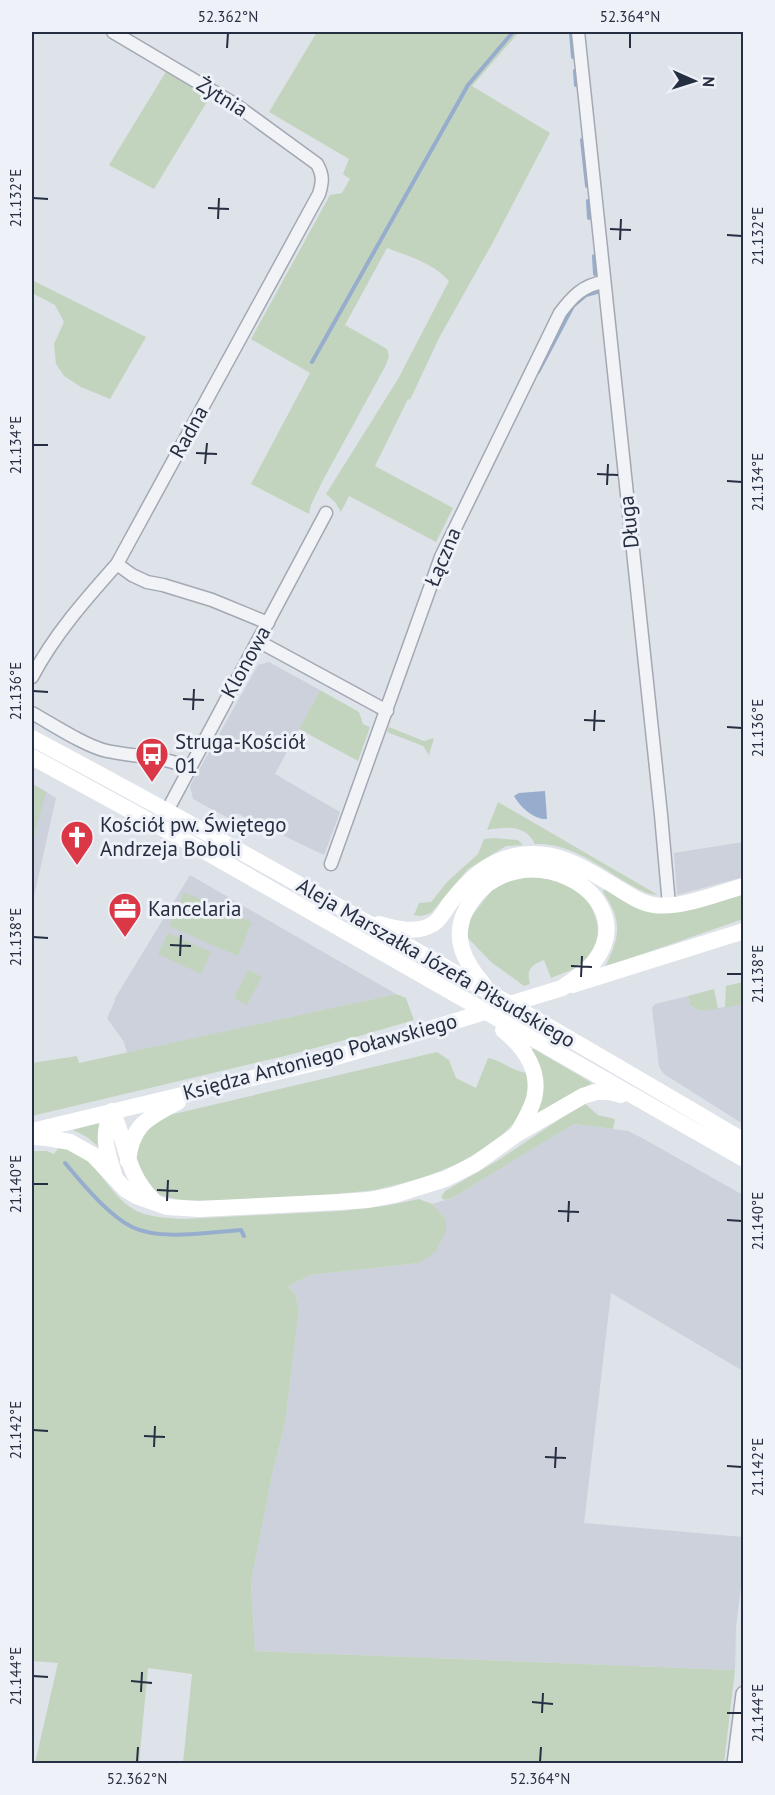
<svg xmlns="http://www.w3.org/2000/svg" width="775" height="1795" font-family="'PT Sans',sans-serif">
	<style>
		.built { fill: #ccd1db }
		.green { fill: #c3d4be }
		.water { fill: #96adcd }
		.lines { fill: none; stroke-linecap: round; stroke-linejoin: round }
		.stream { stroke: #96adcd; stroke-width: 4 }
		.minor-casing { stroke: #a3a8b3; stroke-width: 15 }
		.tertiary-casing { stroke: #a3a8b3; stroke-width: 18 }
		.minor { stroke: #f1f3f7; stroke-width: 12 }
		.tertiary { stroke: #f1f3f7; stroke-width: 15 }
		.secondary { stroke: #fff; stroke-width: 16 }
		.secondary-bridge { stroke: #fff; stroke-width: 16 }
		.ticks { fill: none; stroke: #262e41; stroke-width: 2 }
		.labels { text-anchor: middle; stroke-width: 6; stroke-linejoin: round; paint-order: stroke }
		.street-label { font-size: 21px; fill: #262e41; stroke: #eef1f7 }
		.poi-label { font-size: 21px; fill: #262e41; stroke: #eef1f7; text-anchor: start }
		.neatline { fill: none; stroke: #262e41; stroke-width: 2 }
		.ticks-label { font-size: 15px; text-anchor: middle; fill: #262e41 }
	</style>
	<rect width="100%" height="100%" fill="#dee2e9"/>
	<path class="built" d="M269,662L320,690L275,774L340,812L324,855L236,813L232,820L193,799L190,786L258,665Z
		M32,783L56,798L32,905Z
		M743,842V876L740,878L677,895L674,853Z
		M190,875L396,994L127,1053L124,1042L107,1018L115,1001L114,1000Z
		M688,996L690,1005L700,1011L743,1004V1124L664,1074L659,1067L652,1008L655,1004Z
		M574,1124L628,1131L642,1138L743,1195V1371L611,1293L584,1523L743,1537V1571L736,1627L735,1670L255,1651L251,1582L273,1471L285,1423L299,1310L296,1296L288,1286L309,1275L419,1263L446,1219L432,1204L452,1198Z"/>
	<path class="green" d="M317,32H519L472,86L550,133L493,242L439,338L410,400L408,399L375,466L453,508L436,542L349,496L341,512L335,502L326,494L398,379L449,281C432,262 410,257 387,248L345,325L387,349L389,356L386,365L323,480L311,505L309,514L251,484L310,373L251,339L330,195L342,193L350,179L343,174L349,159L269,112Z
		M167,70L211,95L154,189L109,165Z
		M32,280L146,337L110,399L81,387L64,376L56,364L54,344L64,322L55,305L32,293Z
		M320,690L359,712L363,724L370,727L358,761L299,729Z
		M389,727L424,741L434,738L429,755L423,746L387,732Z
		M32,784L46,792L32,844V783Z
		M498,802L658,895C645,894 636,888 624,881C598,865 568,842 535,844C525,824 506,827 487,830Z
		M493,838L518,840L523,845L506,846L468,869L431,913L421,916L414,915L419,903L431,902L448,881L478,854L484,839Z
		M528,877C538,878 551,878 561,882C589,891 609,927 591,954C582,967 566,972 551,978L544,960C531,965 526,970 530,984L524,986L491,962L467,937L471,917L492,890L507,882Z
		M605,886L627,900L743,891V919L605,967C620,937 623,921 603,892Z
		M184,892L252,922L238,956L169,926Z
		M168,933L211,952L201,974L158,954Z
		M248,970L262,977L247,1005L234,998Z
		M743,982V1004L725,1008L726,986Z
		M714,989L718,1009L700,1011L690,1005L688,996Z
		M396,994L406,998L414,1020L356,1037L289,1055L32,1116V1063L77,1056L79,1063Z
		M532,1049H534L592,1083L538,1114Z
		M437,1052L449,1060L456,1078L476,1088L488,1058C502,1060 512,1072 527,1073L529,1096L515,1122L497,1140L458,1164L419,1179L375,1190L327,1195L229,1200L184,1201L160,1195L149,1188L135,1156L141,1133L167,1115L178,1113Z
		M584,1103L598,1115L615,1119L613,1129L574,1124L452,1198L444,1200L441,1197L445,1191L497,1161Z
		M99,1123L102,1150L87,1137L73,1130Z
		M60,1146C96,1154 103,1188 130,1207C146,1218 167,1218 185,1219L341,1211L385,1206L419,1199L432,1204L446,1219V1232L435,1252L419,1263L310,1275L288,1286L296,1296L299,1310L285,1423L273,1471L251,1582L255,1651L735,1670L724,1763H183L192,1674L148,1668L139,1763H35L58,1663L32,1661V1151H47L54,1154Z"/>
	<path class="water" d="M545,791L547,819C534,820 520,807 514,796L519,793Z"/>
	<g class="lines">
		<path class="stream" d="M571,32L573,57
			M575,71L576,85
			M582,140L587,186
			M588,201L589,218
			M594,256L595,274
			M312,362L468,85L513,32
			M538,372L573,306L586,295L597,292
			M65,1163C82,1183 108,1215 132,1227C160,1241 210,1232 241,1230L244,1236"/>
		<defs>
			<path id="minor" d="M578,32L661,815L669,905
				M117,564L132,575L147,582L163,585L212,600L268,623
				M258,641L387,711
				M32,677C54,635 85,600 117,564L319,194C323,181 323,175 317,164L236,105L113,32
				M32,713C52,724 85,746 107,751C135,757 163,756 189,768
				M167,811L326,513
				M331,864L441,557L560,313C572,297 583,285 604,282"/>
			<path id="tertiary" d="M735,1764L744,1694"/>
		</defs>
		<use href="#minor" class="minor-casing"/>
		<use href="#tertiary" class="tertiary-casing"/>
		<use href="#minor" class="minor"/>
		<use href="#tertiary" class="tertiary"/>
		<path class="secondary" d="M32,738C272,866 509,1002 744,1141
			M32,757L199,848L744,1159
			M379,924C396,929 417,934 433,924C440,920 445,910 450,903C468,880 489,859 520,855C560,849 589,871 621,890C631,896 642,904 654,905C681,909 718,893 744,886
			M484,985C465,963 451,938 466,910C512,824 648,892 594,962C586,972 573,980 562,988
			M572,985L744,931
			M503,1030C524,1047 541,1071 534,1099C530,1112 523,1123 517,1134
			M112,1111C128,1145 125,1173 154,1201
			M112,1111C101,1135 106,1150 114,1174
			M32,1131L323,1061L420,1032
			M32,1137L47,1138L70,1142L93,1155L126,1190L136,1196L167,1207L199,1209L339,1202L368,1200L394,1195L445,1179L475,1164L517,1134L583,1096L596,1092H609L621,1095
			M128,1161C132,1124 148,1118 178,1102"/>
		<path class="secondary-bridge" d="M420,1032L562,988"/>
	</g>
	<path class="ticks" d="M227,48L228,33M630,48V33M33,198L48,199M208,208L229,209M218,219L219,198M610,229L631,230M727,235L742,236M620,240L621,219M33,445H48M196,453L217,454M205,464L207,443M597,474L618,475M727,481L742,482M607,485L608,464M33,691L48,692M183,699L204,700M193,710L194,689M584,720L605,721M727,727L742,728M594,731L595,710M33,937L48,938M170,945L191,946M180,956L181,935M571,966L592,967M727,974H742M581,977L582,956M33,1184H48M157,1190L178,1191M167,1201L168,1180M558,1211L579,1212M727,1220L742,1221M568,1222L569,1201M33,1430L48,1431M144,1436L165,1437M154,1447L155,1426M545,1457L566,1458M727,1466L742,1467M555,1468L556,1447M33,1676L48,1677M131,1681L152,1683M141,1692L142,1672M532,1702L553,1704M542,1713L543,1693M727,1713H742M137,1762L138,1747M540,1762L541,1747"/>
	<defs>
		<symbol id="bus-pin" viewBox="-11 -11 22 30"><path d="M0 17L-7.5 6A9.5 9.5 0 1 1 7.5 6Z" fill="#da3747" stroke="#eef1f7"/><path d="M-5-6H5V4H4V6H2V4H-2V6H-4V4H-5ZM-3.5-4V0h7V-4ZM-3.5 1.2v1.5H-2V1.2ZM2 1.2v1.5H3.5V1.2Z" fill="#fff"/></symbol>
		<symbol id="church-pin" viewBox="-11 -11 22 30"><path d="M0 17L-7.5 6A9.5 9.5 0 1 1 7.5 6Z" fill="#da3747" stroke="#eef1f7"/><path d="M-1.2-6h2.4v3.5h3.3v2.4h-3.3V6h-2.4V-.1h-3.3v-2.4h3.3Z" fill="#fff"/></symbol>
		<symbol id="office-pin" viewBox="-11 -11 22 30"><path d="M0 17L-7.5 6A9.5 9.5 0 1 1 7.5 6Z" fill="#da3747" stroke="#eef1f7"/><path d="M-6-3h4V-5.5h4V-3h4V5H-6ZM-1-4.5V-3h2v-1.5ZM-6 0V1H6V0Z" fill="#fff"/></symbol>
	</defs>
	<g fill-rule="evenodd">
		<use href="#bus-pin" x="133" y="735" width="38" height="52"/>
		<use href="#church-pin" x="58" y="818" width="38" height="52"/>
		<use href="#office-pin" x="106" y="890" width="38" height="52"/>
	</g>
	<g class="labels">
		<g class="street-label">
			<text transform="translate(222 97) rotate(32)" y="7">Żytnia</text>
			<text transform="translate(189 432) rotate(-61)" y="7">Radna</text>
			<text transform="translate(629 522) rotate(-96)" y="7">Długa</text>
			<text transform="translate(443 557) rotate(-67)" y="7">Łączna</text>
			<text transform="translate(246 662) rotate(-61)" y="7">Klonowa</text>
			<text transform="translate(436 963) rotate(30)" y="7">Aleja Marszałka Józefa Piłsudskiego</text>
			<text transform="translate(320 1057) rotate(-15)" y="7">Księdza Antoniego Poławskiego</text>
		</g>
		<g class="poi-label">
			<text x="175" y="749">Struga-Kościół<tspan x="175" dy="24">01</tspan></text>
			<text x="100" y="832">Kościół pw. Świętego<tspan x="100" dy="24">Andrzeja Boboli</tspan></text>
			<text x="148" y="916">Kancelaria</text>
		</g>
	</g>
	<rect width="775" height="1795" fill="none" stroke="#eef1f7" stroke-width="66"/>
	<g transform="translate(694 81) rotate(93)" stroke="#eef1f7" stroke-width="4.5" paint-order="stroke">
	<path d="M0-4.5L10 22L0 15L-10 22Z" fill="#262e41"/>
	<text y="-9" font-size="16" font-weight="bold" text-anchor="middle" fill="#262e41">N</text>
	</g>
	<rect x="33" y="33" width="709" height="1729" class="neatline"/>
	<g class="ticks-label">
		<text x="228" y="22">52.362°N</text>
		<text x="630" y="22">52.364°N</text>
		<text transform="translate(16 198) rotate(-90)" y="5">21.132°E</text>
		<text transform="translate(758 236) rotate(-90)" y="5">21.132°E</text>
		<text transform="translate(16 445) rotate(-90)" y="5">21.134°E</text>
		<text transform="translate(758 482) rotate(-90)" y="5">21.134°E</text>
		<text transform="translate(16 691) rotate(-90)" y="5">21.136°E</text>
		<text transform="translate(758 728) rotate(-90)" y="5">21.136°E</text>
		<text transform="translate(16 937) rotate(-90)" y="5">21.138°E</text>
		<text transform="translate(758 974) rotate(-90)" y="5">21.138°E</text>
		<text transform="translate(16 1184) rotate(-90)" y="5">21.140°E</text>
		<text transform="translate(758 1221) rotate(-90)" y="5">21.140°E</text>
		<text transform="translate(16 1430) rotate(-90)" y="5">21.142°E</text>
		<text transform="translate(758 1467) rotate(-90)" y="5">21.142°E</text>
		<text transform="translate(16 1676) rotate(-90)" y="5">21.144°E</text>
		<text transform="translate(758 1713) rotate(-90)" y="5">21.144°E</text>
		<text x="137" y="1784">52.362°N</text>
		<text x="540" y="1784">52.364°N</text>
	</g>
</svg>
